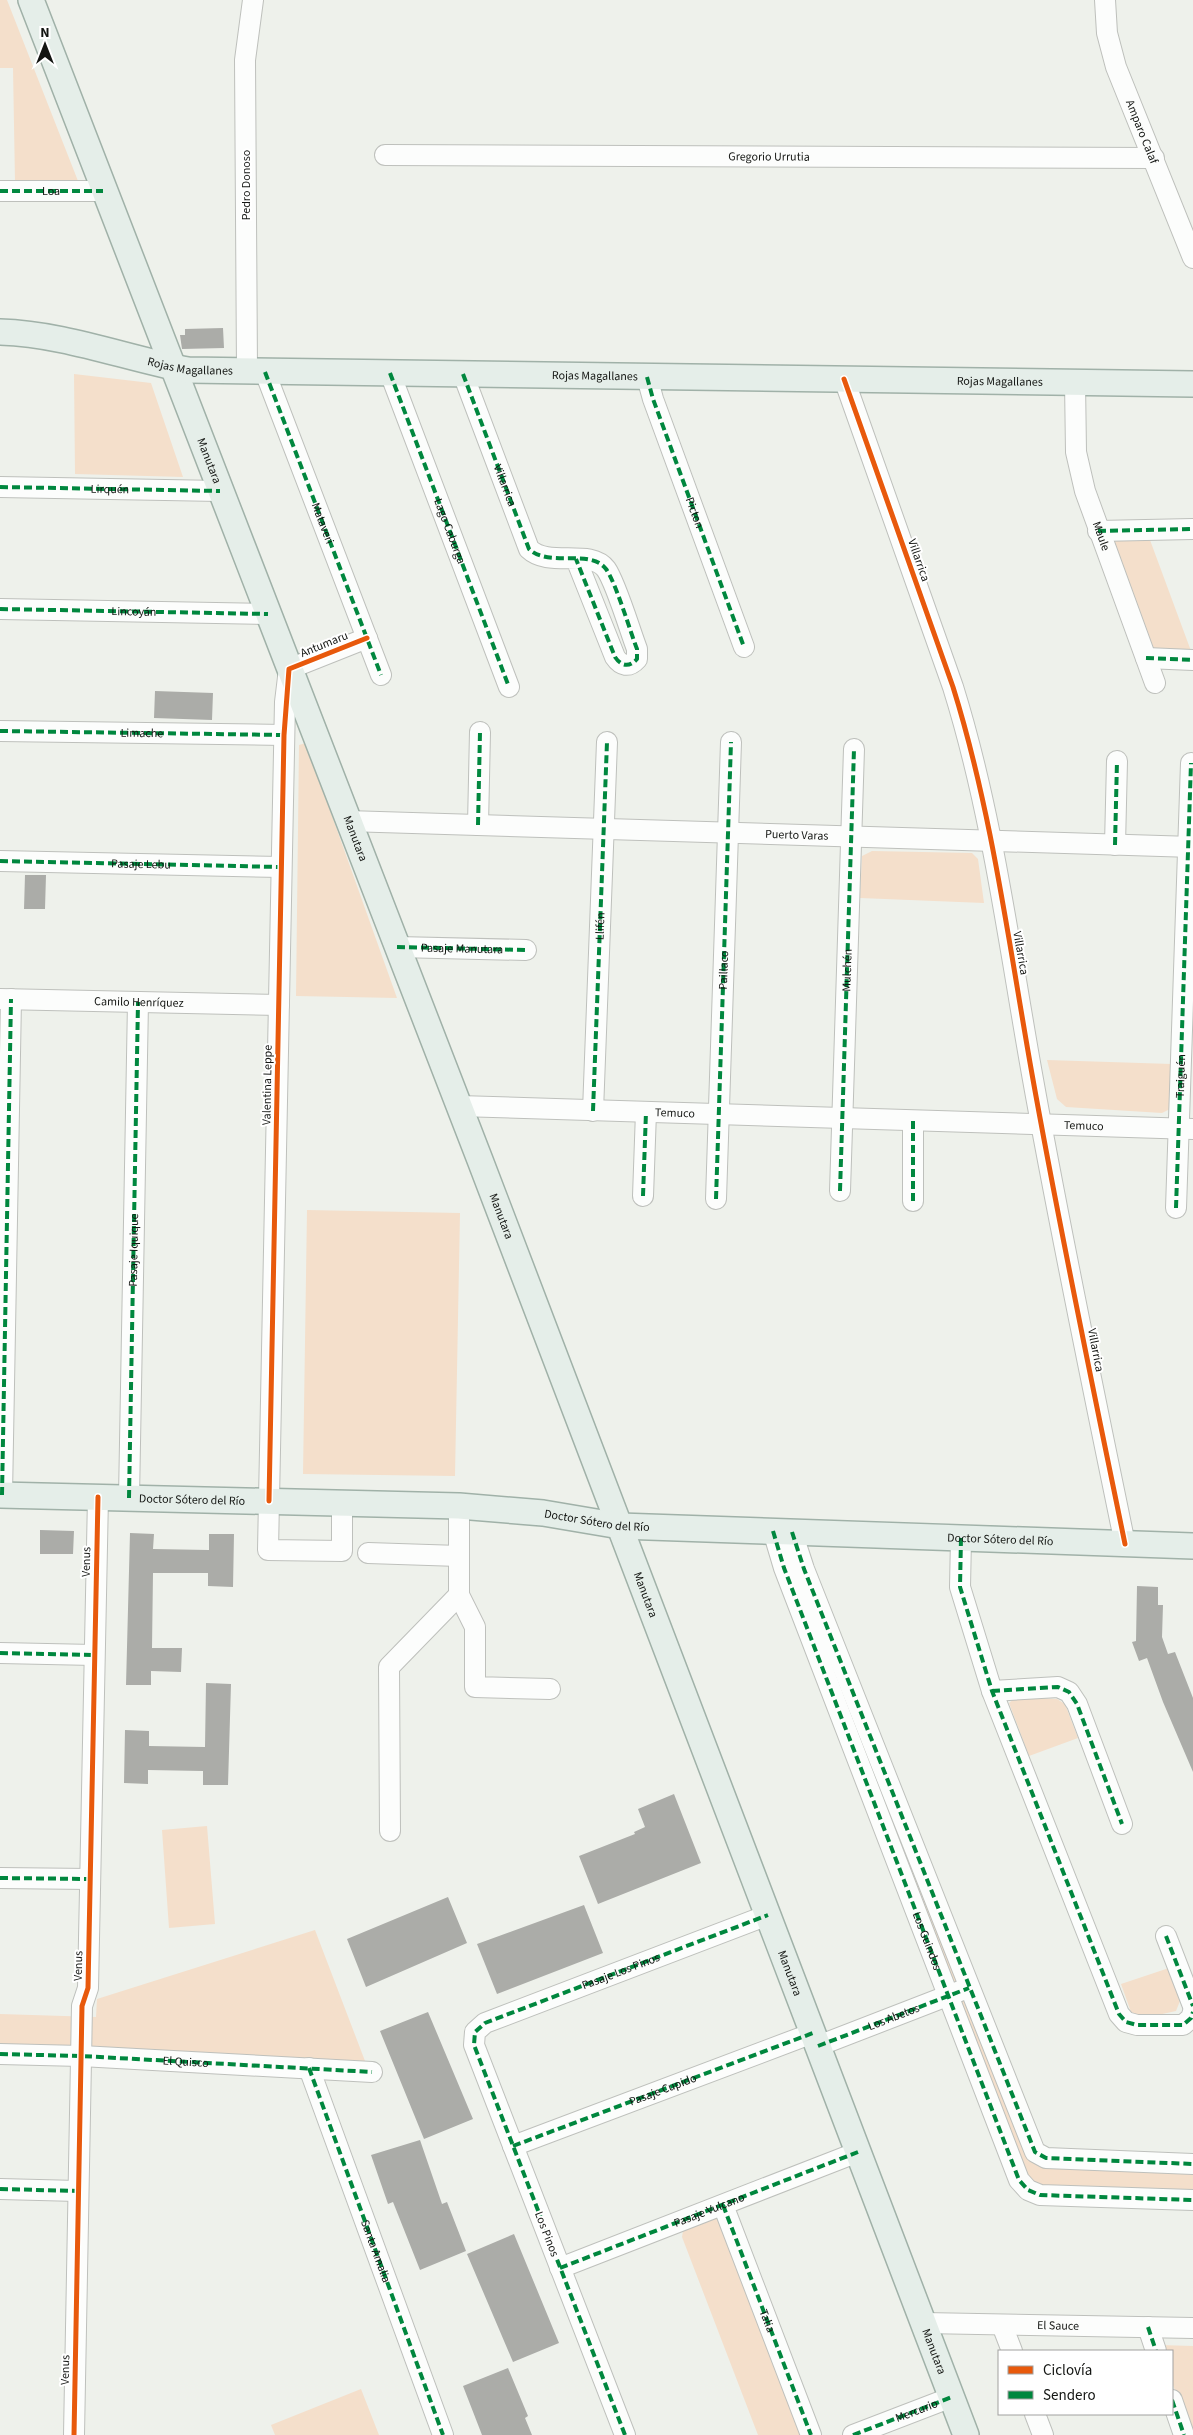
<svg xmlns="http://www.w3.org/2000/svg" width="1193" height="2435" font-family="'Source Sans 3',sans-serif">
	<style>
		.green { fill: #f4dfcb }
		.building { fill: #abaca8 }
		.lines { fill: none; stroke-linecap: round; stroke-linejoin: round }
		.minor-casing { stroke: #bec0bc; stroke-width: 22 }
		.major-casing { stroke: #a0b1a8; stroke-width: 28 }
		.minor { stroke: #fcfdfc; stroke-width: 20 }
		.major { stroke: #e5eee9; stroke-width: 25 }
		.quiet { stroke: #00873e; stroke-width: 4; stroke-dasharray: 8 4; stroke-linecap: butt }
		.cycleway-casing { stroke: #fff; stroke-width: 8 }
		.cycleway { stroke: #e8590c; stroke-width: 5 }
		.labels { text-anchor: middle; stroke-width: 4; stroke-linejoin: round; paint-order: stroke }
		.street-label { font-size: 12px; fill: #131512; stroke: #fff }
	</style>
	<rect width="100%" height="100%" fill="#eef1eb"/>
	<path class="green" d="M0,0H7L78,181L15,182L13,68H0Z
		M74,374L151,383L183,477L75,474Z
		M1112,540H1150L1191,651L1153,652Z
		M306,743L397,998L296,996L299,745Z
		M872,851L972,853L978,859L984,903L860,898L862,856Z
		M1047,1060L1172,1064L1170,1109L1162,1113L1066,1107L1057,1099Z
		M307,1210L460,1213L455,1476L303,1474Z
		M789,1568H801L1031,2151L1193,2165V2198L1029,2188Z
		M1016,1697L1057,1699L1065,1704L1078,1738L1029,1756L1009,1703Z
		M207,1826L215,1924L169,1928L162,1830Z
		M315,1930L365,2061L0,2050V2014L96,2017L97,1999Z
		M1169,1968L1180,2001L1176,2011L1144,2018L1131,2012L1121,1984Z
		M719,2216L808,2435H758L682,2237L683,2231Z
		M1159,2345L1193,2346V2435H1190L1172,2382V2351H1161Z
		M361,2389L379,2435H275L271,2425Z"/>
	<path class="building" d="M223,328L224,348L182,349L180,335H185V329Z
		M155,691L213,693L212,720L154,718Z
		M25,875H46L45,909H24Z
		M40,1530L74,1531L73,1554H40Z
		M130,1533L154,1534L153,1549L209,1550V1534H234L233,1587L208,1586V1573H153L152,1648H182L181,1672L151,1671V1685H126Z
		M1137,1586L1158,1587V1605H1163L1162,1637L1168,1654L1175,1652L1193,1698V1772L1163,1702L1147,1658L1139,1661L1132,1642L1136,1641Z
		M206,1683L231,1684L228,1785H203V1771L148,1770V1784L124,1783L125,1730L149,1731V1746L205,1747Z
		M674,1794L701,1863L598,1904L579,1856L635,1834L634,1832L645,1827L638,1809Z
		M448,1897L467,1943L366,1987L347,1939Z
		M584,1905L603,1953L497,1994L477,1944Z
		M428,2012L473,2119L424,2139L380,2031Z
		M420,2140L442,2204L447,2202L466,2251L420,2270L393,2202L388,2204L371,2155Z
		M514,2234L559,2343L513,2362L467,2254Z
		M508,2368L528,2416L525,2418L532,2435H482L463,2386Z"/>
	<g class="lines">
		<defs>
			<g id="minor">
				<path id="s1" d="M1105,0L1107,33L1116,67L1193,258"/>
				<path id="s2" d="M385,155L1154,158"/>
				<path d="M0,191H103"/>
				<path d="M247,371L245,60L253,0"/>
				<path id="s3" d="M265,372L381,675"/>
				<path id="s4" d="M390,373L509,687"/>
				<path d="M463,374L529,549C549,568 590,548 606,569C616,583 630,631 637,649V659C629,668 621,666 615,657L576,559"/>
				<path d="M647,377L653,399L744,647"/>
				<path d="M844,379L953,687C992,812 1009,945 1032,1074C1060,1231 1093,1388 1125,1544"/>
				<path id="s5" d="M1075,382L1076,452L1085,491L1155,683"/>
				<path id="s6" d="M0,487L220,491"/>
				<path d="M1098,531L1193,529"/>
				<path id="s7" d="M0,609L268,614"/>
				<path d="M1146,658L1193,660"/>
				<path id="s8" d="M0,731L284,735"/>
				<path id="s9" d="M347,821L1193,847"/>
				<path d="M478,825L480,732"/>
				<path d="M1115,845L1117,761"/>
				<path d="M0,861L281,867"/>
				<path id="s10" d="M397,947L526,950"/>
				<path id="s11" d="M0,999L279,1005"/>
				<path id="s12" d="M459,1106L1193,1129"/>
				<path id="s13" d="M593,1111L607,742"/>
				<path id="s14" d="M840,1191L854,749"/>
				<path d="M643,1196L646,1112"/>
				<path d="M716,1199L731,742"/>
				<path d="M913,1201V1121"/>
				<path id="s15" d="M1176,1208L1191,763"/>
				<path d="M2,1495L11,999"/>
				<path id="s16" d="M129,1498L138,1002"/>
				<path d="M342,1503V1551L268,1550L285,702L289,669L367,638"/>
				<path d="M773,1531L784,1568L1019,2180L1028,2190L1040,2195L1193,2200"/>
				<path d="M792,1532L804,1569L1035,2152L1046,2158L1193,2164"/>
				<path d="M961,1538L960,1587L992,1691L1119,2014L1126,2022L1137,2025H1183L1191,2018L1193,2012"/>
				<path d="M368,1553L459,1556"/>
				<path d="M459,1595L475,1627V1687L550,1689"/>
				<path d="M0,1653L94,1655"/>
				<path d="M992,1691L1058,1687L1069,1692L1077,1704L1122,1824"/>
				<path d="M390,1831L389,1667L459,1595V1506"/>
				<path d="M0,1878L90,1879"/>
				<path d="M1166,1936L1193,2006"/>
				<path d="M818,2046L960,1991"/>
				<path d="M0,2054L81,2056L372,2072"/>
				<path d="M309,2068L443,2435"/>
				<path id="s17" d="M513,2146L813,2033"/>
				<path d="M0,2189L78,2191"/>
				<path d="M723,2205L811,2435"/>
				<path d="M560,2268L858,2152"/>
				<path id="s18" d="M924,2323L1193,2328"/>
				<path d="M1002,2325L1012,2351"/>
				<path d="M1148,2327L1156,2351"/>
				<path d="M1172,2400L1184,2435"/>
				<path d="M1035,2414L1043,2435"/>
				<path d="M74,2435L82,2006L88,1988L98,1497"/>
				<path id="s19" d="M625,2435L474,2045L475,2032L485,2023L768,1915"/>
				<path id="s20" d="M853,2435L952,2397"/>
			</g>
			<g id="major">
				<path id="s21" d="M31,0L480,1160L966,2435"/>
				<path id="s22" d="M0,332C65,334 125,358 188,370L1193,384"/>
				<path id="s23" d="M0,1495L459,1506L543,1513L620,1526L1193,1546"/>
			</g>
		</defs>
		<use href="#minor" class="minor-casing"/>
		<use href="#major" class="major-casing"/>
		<use href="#minor" class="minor"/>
		<use href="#major" class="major"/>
		<g class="quiet">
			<path id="s24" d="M0,191H103"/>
			<path d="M265,372L381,675"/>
			<path d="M390,373L509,687"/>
			<path id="s25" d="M463,374L529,549C549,568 590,548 606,569C616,583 630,631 637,649V659C629,668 621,666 615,657L576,559"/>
			<path id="s26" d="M647,377L653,399L744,647"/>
			<path d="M0,487L220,491"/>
			<path d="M1098,531L1193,529"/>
			<path d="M0,609L268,614"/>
			<path d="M1146,658L1193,660"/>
			<path d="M0,731L284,735"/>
			<path d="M478,825L480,732"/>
			<path d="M1115,845L1117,761"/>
			<path id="s27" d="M0,861L281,867"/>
			<path d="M397,947L526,950"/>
			<path d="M593,1111L607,742"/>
			<path d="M840,1191L854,749"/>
			<path d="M643,1196L646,1112"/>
			<path id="s28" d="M716,1199L731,742"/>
			<path d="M913,1201V1121"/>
			<path d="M1176,1208L1191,763"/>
			<path d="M2,1495L11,999"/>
			<path d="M129,1498L138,1002"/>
			<path id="s29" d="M773,1531L784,1568L1019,2180L1028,2190L1040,2195L1193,2200"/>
			<path d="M792,1532L804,1569L1035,2152L1046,2158L1193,2164"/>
			<path d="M961,1538L960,1587L992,1691L1119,2014L1126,2022L1137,2025H1183L1191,2018L1193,2012"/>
			<path d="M0,1653L94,1655"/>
			<path d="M992,1691L1058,1687L1069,1692L1077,1704L1122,1824"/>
			<path d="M0,1878L90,1879"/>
			<path d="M1166,1936L1193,2006"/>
			<path id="s30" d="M818,2046L969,1988"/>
			<path id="s31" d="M0,2054L81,2056L372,2072"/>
			<path id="s32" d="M309,2068L443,2435"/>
			<path d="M513,2146L813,2033"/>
			<path d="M0,2189L78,2191"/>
			<path id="s33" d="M723,2205L811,2435"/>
			<path id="s34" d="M560,2268L858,2152"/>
			<path d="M1148,2327L1156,2351"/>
			<path d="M1172,2400L1184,2435"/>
			<path d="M625,2435L474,2045L475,2032L485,2023L768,1915"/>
			<path d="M853,2435L952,2397"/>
		</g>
		<defs>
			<path id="cycleway" d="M844,379L953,687C992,812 1009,945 1032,1074C1060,1231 1093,1388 1125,1544
				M269,1501L284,735L289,669L367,638
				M74,2435L82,2006L88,1988L98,1497"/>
		</defs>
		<use href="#cycleway" class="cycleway-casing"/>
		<use href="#cycleway" class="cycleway"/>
	</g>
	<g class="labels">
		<g class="street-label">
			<text dy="4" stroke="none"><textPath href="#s1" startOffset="138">Amparo Calaf</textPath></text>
			<text dy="4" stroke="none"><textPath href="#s2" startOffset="384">Gregorio Urrutia</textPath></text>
			<text transform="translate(246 185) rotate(-90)" y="4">Pedro Donoso</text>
			<text dy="4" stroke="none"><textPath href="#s24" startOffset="51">Loa</textPath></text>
			<text dy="4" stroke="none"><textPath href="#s22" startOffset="194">Rojas Magallanes</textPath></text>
			<text dy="4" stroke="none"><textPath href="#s22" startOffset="599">Rojas Magallanes</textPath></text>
			<text dy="4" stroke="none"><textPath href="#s22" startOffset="1004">Rojas Magallanes</textPath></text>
			<text dy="4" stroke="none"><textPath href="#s21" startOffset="494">Manutara</textPath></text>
			<text dy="4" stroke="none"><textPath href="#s25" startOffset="119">Villarrica</textPath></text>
			<text dy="4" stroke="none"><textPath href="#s6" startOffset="110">Lirquén</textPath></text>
			<text dy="4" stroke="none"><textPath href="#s26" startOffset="144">Picton</textPath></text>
			<text dy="4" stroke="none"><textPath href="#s3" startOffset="162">Mataveri</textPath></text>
			<text dy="4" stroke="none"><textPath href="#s4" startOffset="169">Lago Caburga</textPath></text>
			<text dy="4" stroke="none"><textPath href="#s5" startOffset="158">Maule</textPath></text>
			<text transform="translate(919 560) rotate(71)" y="4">Villarrica</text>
			<text dy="4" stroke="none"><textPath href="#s7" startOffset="134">Lincoyán</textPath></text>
			<text transform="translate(324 644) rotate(-22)" y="4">Antumaru</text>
			<text dy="4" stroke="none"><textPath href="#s8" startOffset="142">Limache</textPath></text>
			<text dy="4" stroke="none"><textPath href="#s9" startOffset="450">Puerto Varas</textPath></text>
			<text dy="4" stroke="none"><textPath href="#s21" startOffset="899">Manutara</textPath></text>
			<text dy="4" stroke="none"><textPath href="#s27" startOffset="141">Pasaje Lebu</textPath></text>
			<text dy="4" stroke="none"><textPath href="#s13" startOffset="185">Llifén</textPath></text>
			<text dy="4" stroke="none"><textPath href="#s10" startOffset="65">Pasaje Manutara</textPath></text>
			<text transform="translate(1021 953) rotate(80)" y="4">Villarrica</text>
			<text dy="4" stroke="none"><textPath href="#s14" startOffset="221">Mulchén</textPath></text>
			<text dy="4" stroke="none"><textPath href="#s28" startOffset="229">Paillaco</textPath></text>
			<text dy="4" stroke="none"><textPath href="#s11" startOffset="139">Camilo Henríquez</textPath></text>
			<text dy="4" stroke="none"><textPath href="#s15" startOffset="132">Traiguén</textPath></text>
			<text transform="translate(267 1085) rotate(-89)" y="4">Valentina Leppe</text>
			<text dy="4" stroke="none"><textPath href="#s12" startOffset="216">Temuco</textPath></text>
			<text dy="4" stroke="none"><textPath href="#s12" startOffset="625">Temuco</textPath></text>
			<text dy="4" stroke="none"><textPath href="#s21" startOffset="1304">Manutara</textPath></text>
			<text dy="4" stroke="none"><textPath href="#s16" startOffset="248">Pasaje Iquique</textPath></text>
			<text transform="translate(1096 1350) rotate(79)" y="4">Villarrica</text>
			<text dy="4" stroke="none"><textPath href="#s23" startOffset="192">Doctor Sótero del Río</textPath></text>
			<text dy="4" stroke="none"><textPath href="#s23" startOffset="598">Doctor Sótero del Río</textPath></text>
			<text dy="4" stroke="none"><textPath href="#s23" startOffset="1002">Doctor Sótero del Río</textPath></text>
			<text transform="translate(86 1562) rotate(-89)" y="4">Venus</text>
			<text dy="4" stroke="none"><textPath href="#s21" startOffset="1709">Manutara</textPath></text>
			<text dy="4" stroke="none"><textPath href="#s29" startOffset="438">Los Guindos</textPath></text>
			<text transform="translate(78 1966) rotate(-89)" y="4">Venus</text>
			<text dy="4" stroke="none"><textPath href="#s19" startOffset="590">Pasaje Los Pinos</textPath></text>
			<text dy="4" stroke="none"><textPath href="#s21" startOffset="2114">Manutara</textPath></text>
			<text dy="4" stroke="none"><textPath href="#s30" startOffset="81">Los Abetos</textPath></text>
			<text dy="4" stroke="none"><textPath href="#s31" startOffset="186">El Quisco</textPath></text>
			<text dy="4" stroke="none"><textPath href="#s17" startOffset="160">Pasaje Cupido</textPath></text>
			<text dy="4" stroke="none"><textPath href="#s34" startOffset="160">Pasaje Vulcano</textPath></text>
			<text transform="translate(547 2234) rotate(69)" y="4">Los Pinos</text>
			<text dy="4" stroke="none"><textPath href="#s32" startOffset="195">Santa Amalia</textPath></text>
			<text dy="4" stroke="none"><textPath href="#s33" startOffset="124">Talia</textPath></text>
			<text dy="4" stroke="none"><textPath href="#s18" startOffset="134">El Sauce</textPath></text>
			<text dy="4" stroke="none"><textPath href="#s21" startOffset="2519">Manutara</textPath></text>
			<text transform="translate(65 2370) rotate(-89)" y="4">Venus</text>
			<text dy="4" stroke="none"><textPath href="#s20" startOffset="68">Mercurio</textPath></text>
		</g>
	</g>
	<rect x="998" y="2350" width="175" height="65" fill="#ffffff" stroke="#a1a1a0"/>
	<rect x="1008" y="2366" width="25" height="8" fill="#e8590c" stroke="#a1a1a0"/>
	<text x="1043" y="2375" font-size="15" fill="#131512">Ciclovía</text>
	<rect x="1008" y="2391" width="25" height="8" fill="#00873e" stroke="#a1a1a0"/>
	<text x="1043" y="2400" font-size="15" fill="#131512">Sendero</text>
	<g transform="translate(45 45)" stroke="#ffffff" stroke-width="4" paint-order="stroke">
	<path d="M0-4L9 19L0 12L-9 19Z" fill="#131512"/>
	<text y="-8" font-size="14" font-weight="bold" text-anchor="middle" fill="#131512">N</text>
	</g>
</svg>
